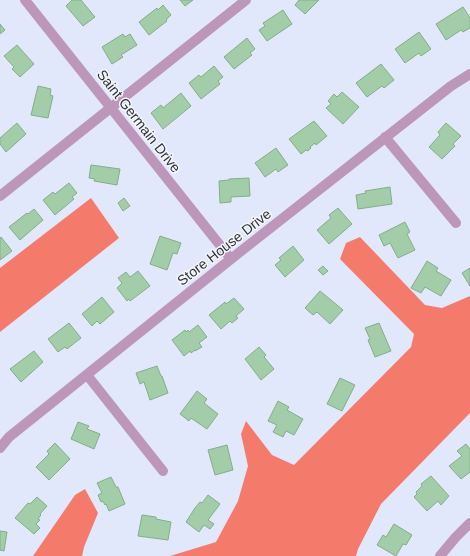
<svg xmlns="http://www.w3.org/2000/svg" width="470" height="556" font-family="Helvetica,sans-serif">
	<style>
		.forest { fill: #f47b6c }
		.building { fill: #a3cda8; stroke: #85ad8a }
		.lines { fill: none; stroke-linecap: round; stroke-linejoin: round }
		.street { stroke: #bd96bb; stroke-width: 10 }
		.labels { text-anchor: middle; stroke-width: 3; stroke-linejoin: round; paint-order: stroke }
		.street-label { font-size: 14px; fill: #2b3244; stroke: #f5f5f5 }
	</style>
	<rect width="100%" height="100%" fill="#e1e8fb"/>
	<path class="forest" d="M91,198L119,238L0,332V268Z
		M360,237L425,305L442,308L470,296V413L381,504L358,549L356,556H170L216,542L238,501L248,466L241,434L246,421L272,455L294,465L411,347L414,334L340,259L346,243Z
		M85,489L98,513L84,547L82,556H33L75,495Z"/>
	<path class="building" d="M72,0H81L95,17L83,26L66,6Z
		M180,0H193L185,6Z
		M299,0H319L305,14L295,5Z
		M163,5L171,15L166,20L167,21L149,35L139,22L157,8L158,10Z
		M463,7L470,18V28L463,32L461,30L446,40L436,24Z
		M283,10L292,24L267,41L259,30L265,26L263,23Z
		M0,24L5,30L0,34Z
		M419,32L431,49L421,56L419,53L405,63L395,49Z
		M123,34L125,37L130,34L137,45L121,55L123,57L112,64L102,47Z
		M247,38L255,49L250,53L252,55L234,69L224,57Z
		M17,45L34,64L20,77L12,69L14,67L4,56Z
		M381,64L394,80L384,88L382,86L367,97L356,83Z
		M214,66L223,77L218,81L220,84L201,99L189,83L199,75L201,77Z
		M38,86L51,89L50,95L53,96L48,118L31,115Z
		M342,92L359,107L343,124L326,108L331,104L328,101L334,94L337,97Z
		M181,93L191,106L163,129L151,113L161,105L163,108Z
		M314,121L327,136L316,145L315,143L310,147L311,148L308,151L306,150L301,154L289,139Z
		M17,123L26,134L6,152L0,144V138Z
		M446,123L461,136L453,144L455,146L442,159L429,147L440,135L438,132Z
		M276,148L288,165L278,172L276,169L265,177L255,163Z
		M91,165L120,169L117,185L94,181L95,179L89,178Z
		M249,178L250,196L231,197V202L220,203L219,181L229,180V179Z
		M69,183L77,193L72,197L74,199L55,215L43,200L53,192L55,194Z
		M390,187L392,204L358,209L356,195L366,193L365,191Z
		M124,198L130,206L123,211L118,203Z
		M338,208L352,224L329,244L317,230L331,218L329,215Z
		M34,209L43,220L20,240L9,227L27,213L28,214Z
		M405,222L410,232L407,234L415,250L398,258L390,243L384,246L379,235Z
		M160,236L181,243L177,254L173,253L167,270L150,264Z
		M1,237L12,251L0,260V238Z
		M293,246L304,260L285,277L275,265L281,260L279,258Z
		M427,261L438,268L436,271L451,280L441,296L425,287L421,293L411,288Z
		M323,266L328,271L323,275L318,270Z
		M470,268V286L462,273Z
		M138,271L150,286L130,301L129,299L127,301L117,288L122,283L118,278L126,272L130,277Z
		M320,291L343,310L330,324L317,312L313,315L305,308Z
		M102,297L114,312L100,324L97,321L92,326L82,314Z
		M234,298L244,309L236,316L238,318L232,323L230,321L221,329L209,315L225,302L226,304Z
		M69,323L81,338L67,349L65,347L58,352L48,339Z
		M379,323L391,351L375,357L368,340L370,339L365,328Z
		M198,325L207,337L199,343L202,347L195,351V350L191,353L190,351L184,356L172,340L185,330L186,332L188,330L189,332Z
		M259,347L266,355L264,357L274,369L261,380L245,359Z
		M34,351L43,362L21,382L10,369Z
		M157,366L161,376H162L168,393L150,400L144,382L140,384L136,373Z
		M340,378L355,385L342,411L327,404Z
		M197,391L207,399L204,403L218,414L207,429L191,418L189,421L180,414Z
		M278,401L289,407L287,410L303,419L294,435L286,431L283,437L273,432L277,425L268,421Z
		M78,422L89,426L87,429L100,434L94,449L71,439Z
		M55,443L70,459L49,480L36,467L49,454L47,451Z
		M466,444L470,449V472L461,479L449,466L462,456L457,451Z
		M227,445L233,470L215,475L208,450Z
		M431,476L449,496L441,505L438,501L427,511L414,497L417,494L416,492L422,486L421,484Z
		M111,477L116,487H118L125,504L109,511L106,504L105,505L103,501L101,502L98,495L102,493L97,483Z
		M208,495L220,504L208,520L214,524L210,529L204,525L199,532L186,522L195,508L200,502L202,503Z
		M37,497L47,506L40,514L41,515L38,519L40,520L36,524L40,528L34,534L15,518L28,503L30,504Z
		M142,515L156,517V519L171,522L168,540L138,536Z
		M394,524L412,535L406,545L403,544L396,556L377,545L383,535L386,537Z
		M0,531L7,532L4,551L0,550Z"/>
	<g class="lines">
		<path class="street" d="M25,0L231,259
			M385,137L456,223
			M0,196L246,0
			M87,375L163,471
			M0,448L9,437L231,259L451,86L470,74
			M440,556L455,538L470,523"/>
	</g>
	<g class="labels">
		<g class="street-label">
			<text transform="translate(139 121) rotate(52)" y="5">Saint Germain Drive</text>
			<text transform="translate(224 247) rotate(-38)" y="5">Store House Drive</text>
		</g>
	</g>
</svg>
